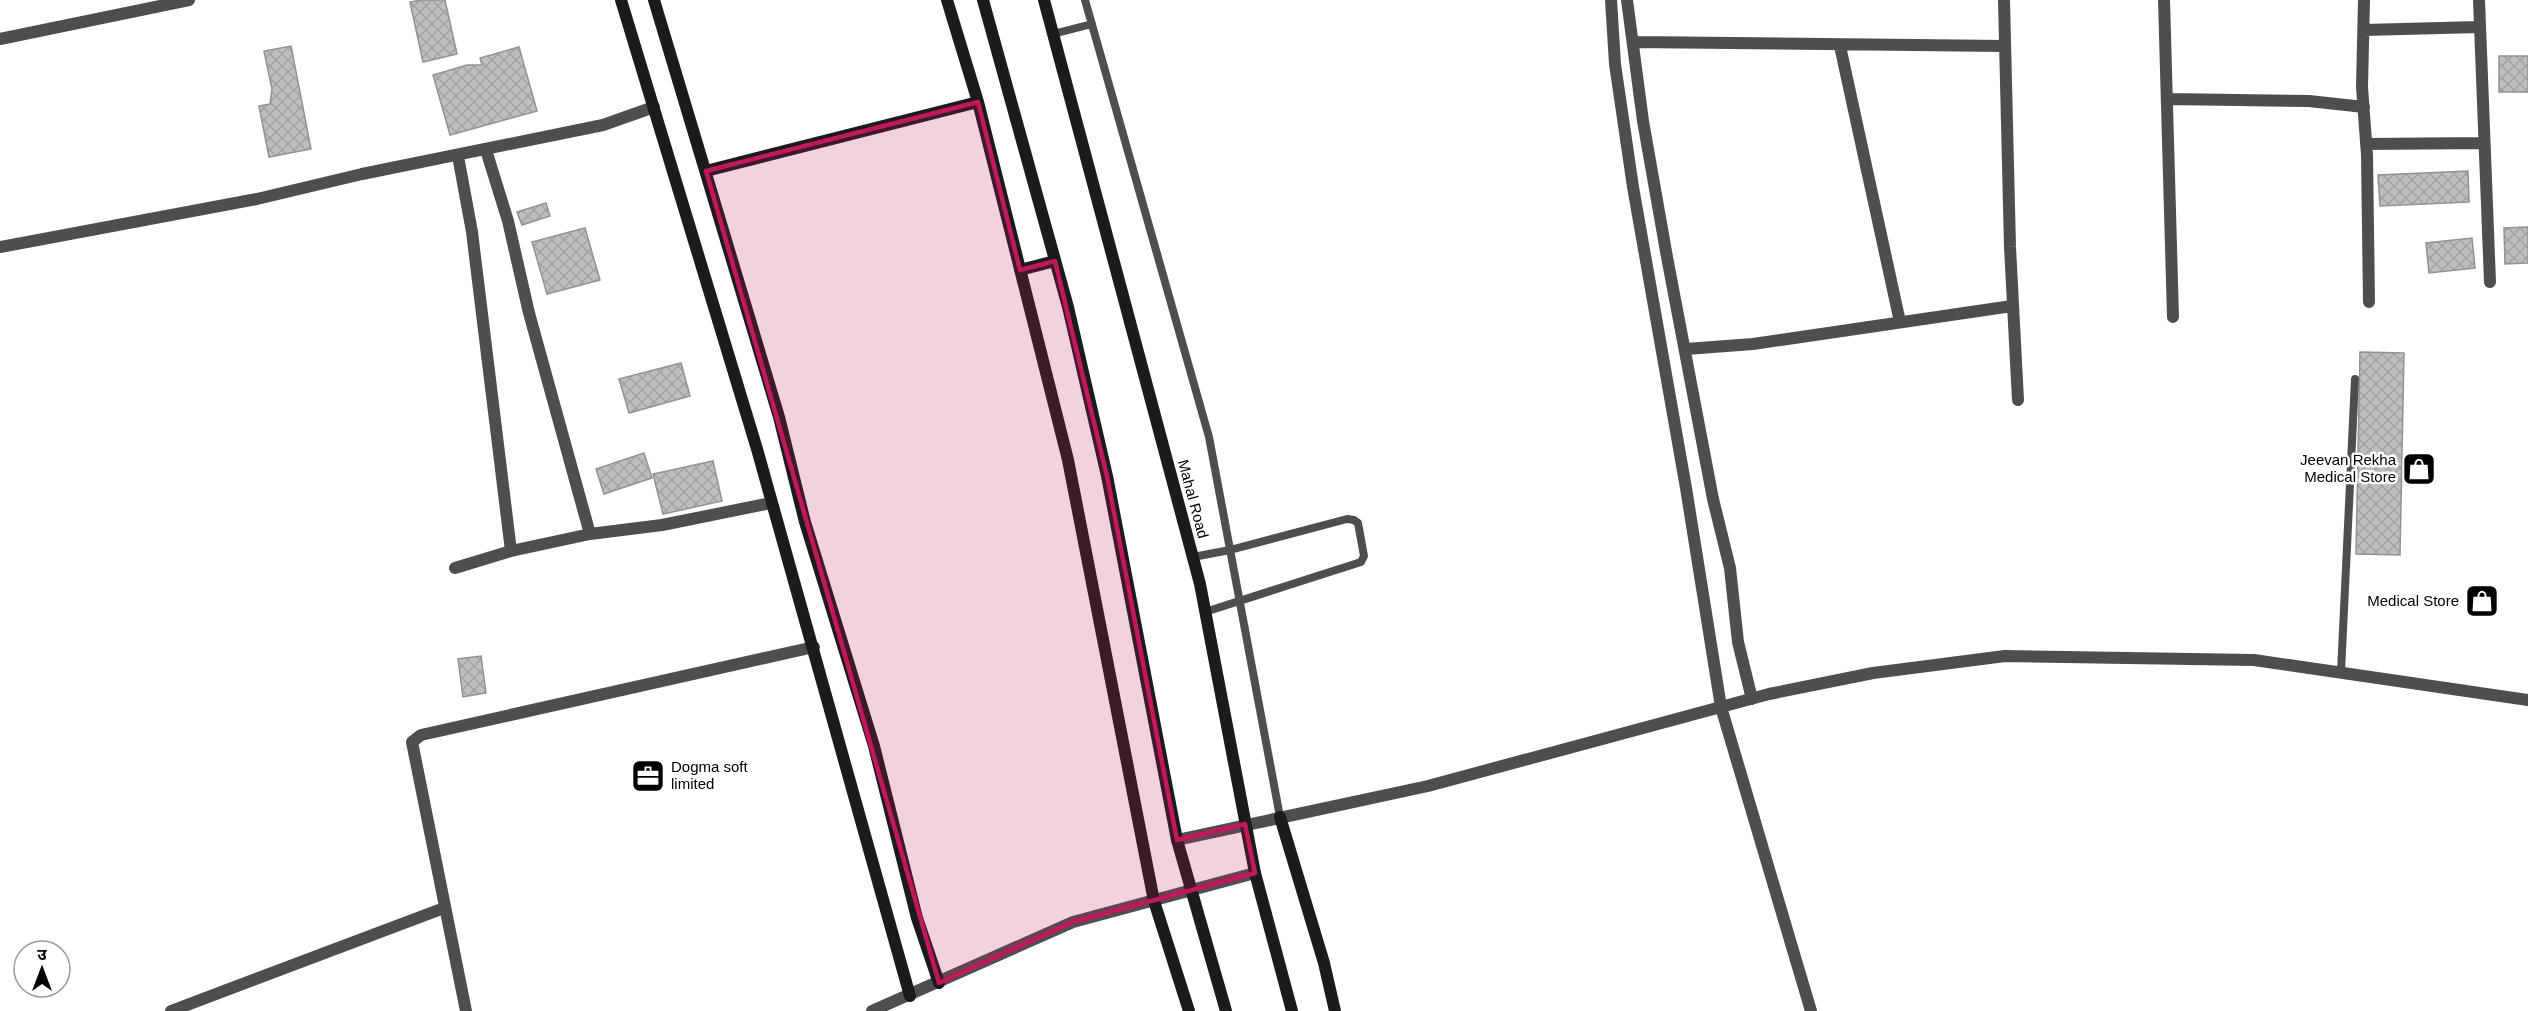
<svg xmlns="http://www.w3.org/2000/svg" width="2528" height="1011" font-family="Arial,'Noto Sans Devanagari',sans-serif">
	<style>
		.building { fill: url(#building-cross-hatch); stroke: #929292; stroke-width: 1.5 }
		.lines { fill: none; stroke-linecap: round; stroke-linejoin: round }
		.lane { stroke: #4e4e4e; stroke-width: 8 }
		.street { stroke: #4e4e4e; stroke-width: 12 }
		.secondary { stroke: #1b1b1b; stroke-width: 12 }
		.marked { fill: #c2185b; fill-opacity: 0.2; stroke: #c2185b; stroke-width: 4.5; stroke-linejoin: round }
		.labels { text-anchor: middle; stroke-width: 5; stroke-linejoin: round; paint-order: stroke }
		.poi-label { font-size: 15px; fill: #000; stroke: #fff; text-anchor: end }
		.street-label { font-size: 15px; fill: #000; stroke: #fff }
	</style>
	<defs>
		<pattern id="building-cross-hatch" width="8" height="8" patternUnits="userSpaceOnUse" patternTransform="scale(1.5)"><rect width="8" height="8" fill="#bebebe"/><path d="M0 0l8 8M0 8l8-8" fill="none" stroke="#a2a2a2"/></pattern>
	</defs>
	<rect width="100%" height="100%" fill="#fff"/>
	<path class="building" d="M421,0H445L457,54L423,62L410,2Z
		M291,46L311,149L269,157L259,106L270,104L272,89L264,51Z
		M519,47L537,111L450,135L433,75L467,65H482L480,58Z
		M2499,56H2528V92H2499Z
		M2468,171L2469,202L2380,206L2378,175Z
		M546,203L550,216L522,225L517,212Z
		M2528,227V263L2505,264L2504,228Z
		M585,228L600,280L547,294L532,242Z
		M2472,238L2475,268L2429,273L2426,243Z
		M2360,352L2404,353L2400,555L2356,554Z
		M681,363L690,396L629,413L619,379Z
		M644,453L652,478L604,494L596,469Z
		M713,461L722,501L663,514L653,474Z
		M481,656L486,693L463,697L458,659Z"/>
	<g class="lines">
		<path class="lane" d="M1085,0L1209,437L1280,817
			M1053,34L1092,24
			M1193,557L1230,550L1347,519L1354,520L1358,523L1364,556L1361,562L1205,612
			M2341,672L2355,379"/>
		<path class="street" d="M1611,0L1615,64L1633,187L1686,488L1721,707L1811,1011
			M1627,0L1643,121L1667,257L1713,499L1730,568L1738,642L1752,699
			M2004,0L2010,247L2018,400
			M2164,0L2173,317
			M2364,0L2362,87L2367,155L2369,302
			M2479,0L2490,282
			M2364,30L2479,27
			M0,39L189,0
			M1633,42L2004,46
			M1840,46L1900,322
			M2168,99L2309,101L2364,107
			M2366,144L2483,143
			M486,150L508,221L529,313L590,534L662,525L771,503
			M458,156L472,232L511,551L590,534
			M0,247L257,199L362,174L603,125L654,107
			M1686,349L1753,344L2012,306
			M455,568L511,551
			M1177,840L1428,786L1769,694L1873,673L2005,656L2254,660L2528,700
			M171,1011L444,908
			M466,1011L412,742L421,735L814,647
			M872,1011L1073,922L1255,873"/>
		<path class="secondary" d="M621,0L757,449L910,996
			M654,0L779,417L805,522L874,746L917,918L939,983
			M947,0L978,102
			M983,0L1068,307L1107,476L1177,840L1226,1011
			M1044,0L1200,584L1255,873L1292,1011
			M706,171L978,102L1068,460L1154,901L1189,1011
			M1020,270L1055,261
			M1280,817L1324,963L1335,1011"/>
	</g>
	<path class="marked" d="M978,102L1020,270L1055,261L1107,476L1177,840L1245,824L1255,873L1073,922L939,983L706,171Z"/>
	<defs>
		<symbol id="shop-square" viewBox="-11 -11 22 22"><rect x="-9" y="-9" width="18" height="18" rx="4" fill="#000" stroke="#fff"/><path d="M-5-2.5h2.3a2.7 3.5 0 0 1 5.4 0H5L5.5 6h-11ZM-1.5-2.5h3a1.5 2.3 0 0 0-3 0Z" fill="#fff"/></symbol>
		<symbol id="office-square" viewBox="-11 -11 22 22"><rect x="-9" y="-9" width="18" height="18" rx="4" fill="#000" stroke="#fff"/><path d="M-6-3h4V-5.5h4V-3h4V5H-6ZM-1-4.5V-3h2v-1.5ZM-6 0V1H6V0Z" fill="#fff"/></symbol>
	</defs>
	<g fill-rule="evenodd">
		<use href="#shop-square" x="2400" y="450" width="38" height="38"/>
		<use href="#shop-square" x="2463" y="582" width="38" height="38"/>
		<use href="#office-square" x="629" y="757" width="38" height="38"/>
	</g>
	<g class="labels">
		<g class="poi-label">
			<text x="2396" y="465">Jeevan Rekha<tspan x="2396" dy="17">Medical Store</tspan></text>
			<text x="2459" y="606">Medical Store</text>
			<text x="671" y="772" text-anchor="start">Dogma soft<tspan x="671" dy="17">limited</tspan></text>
		</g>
		<g class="street-label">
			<text transform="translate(1193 499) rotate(75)" y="5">Mahal Road</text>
		</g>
	</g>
	<g transform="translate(42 969)"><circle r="28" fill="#ffffff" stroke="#999999" stroke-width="1.5"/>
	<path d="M0-4.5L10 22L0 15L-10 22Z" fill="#000000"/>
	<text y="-9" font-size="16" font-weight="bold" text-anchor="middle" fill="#000000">उ</text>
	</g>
</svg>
